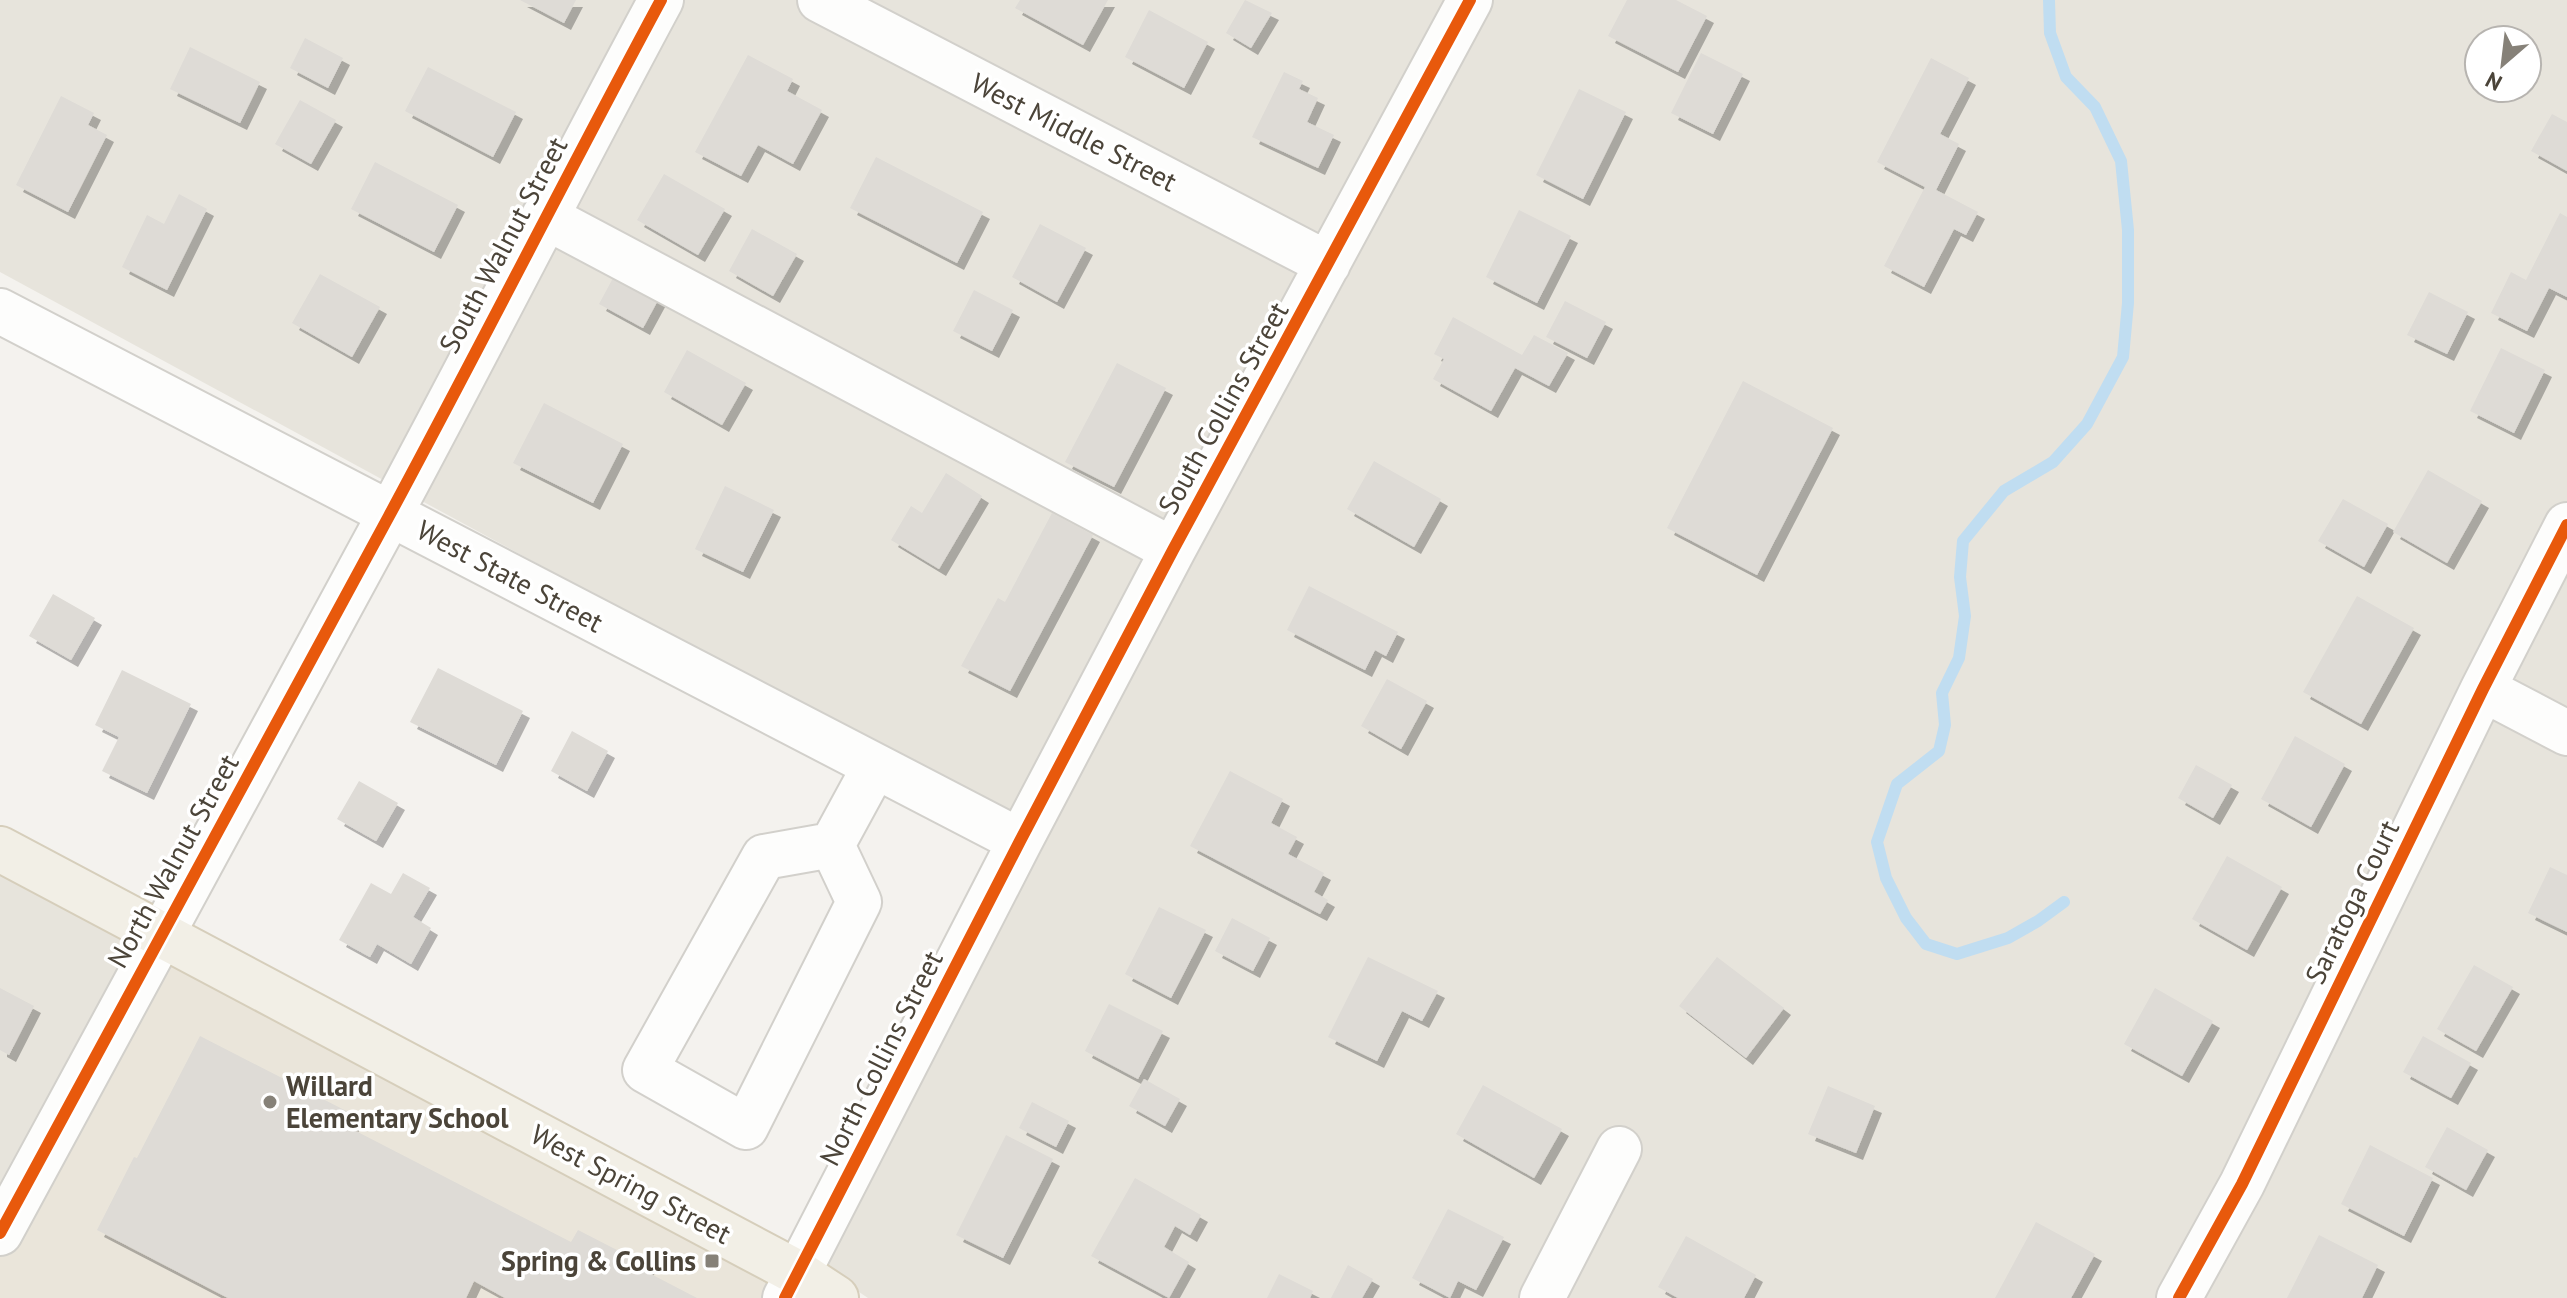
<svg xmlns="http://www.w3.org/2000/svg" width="2567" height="1298" font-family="'PT Sans',sans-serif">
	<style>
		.residential { fill: #e7e4dc; fill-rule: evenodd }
		.education { fill: #eae5da }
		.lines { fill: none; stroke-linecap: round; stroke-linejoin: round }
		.stream { stroke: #c0ddf1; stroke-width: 12 }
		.building { fill: #dedbd6; filter: url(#shadow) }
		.minor-casing { stroke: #d2d0cb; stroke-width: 48 }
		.major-casing { stroke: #d6cebb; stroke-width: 48 }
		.minor { stroke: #fdfdfc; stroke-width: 44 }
		.major { stroke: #f2efe6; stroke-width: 44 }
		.cycleway-casing { stroke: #fff; stroke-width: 17 }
		.cycleway { stroke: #e8590c; stroke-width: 12 }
		.poi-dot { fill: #868178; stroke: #fff; stroke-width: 3 }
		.labels { text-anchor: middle; stroke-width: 7; stroke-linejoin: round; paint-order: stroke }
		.street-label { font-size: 28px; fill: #4b4439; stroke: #fff }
		.poi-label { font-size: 28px; font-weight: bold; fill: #4b4439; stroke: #fff; text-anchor: start }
	</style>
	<defs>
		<filter id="shadow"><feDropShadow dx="7" dy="7" stdDeviation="0" flood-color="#0004"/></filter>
	</defs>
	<rect width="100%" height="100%" fill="#f4f2ee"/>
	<path class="residential" d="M0,0H2567V1298H868L822,1267L1041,837L0,272ZM2479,40H2527V88H2479Z
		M0,863L166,946L0,1257Z"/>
	<path class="education" d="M166,946L783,1276L772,1298H0V1257Z"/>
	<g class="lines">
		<path class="stream" d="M2049,0L2050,33L2066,77L2095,107L2121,161L2128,230V303L2123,357L2087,424L2053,462L2004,491L1963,541L1960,577L1965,616L1959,658L1942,693L1945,725L1939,751L1897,784L1877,842L1886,878L1906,918L1926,944L1957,954L2008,938L2038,921L2064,902"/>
	</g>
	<path class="building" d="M520,0H576L564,23Z
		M1020,0H1108L1083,45L1015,8Z
		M1245,0L1272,13L1251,48L1226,33Z
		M1627,0H1676L1707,16L1678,72L1608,36Z
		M1149,10L1208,42L1184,88L1125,57Z
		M305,38L343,58L328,88L290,68Z
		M190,47L260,82L240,123L170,89Z
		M1701,53L1743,74L1713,134L1671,113Z
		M748,55L793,79L787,91L822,110L793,164L758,145L741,176L695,152Z
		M1931,58L1969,78L1940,134L1959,144L1936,190L1978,212L1966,235L1954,229L1924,287L1884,266L1925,187L1877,162Z
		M428,67L516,112L493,157L405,111Z
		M1284,72L1303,81L1299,89L1318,98L1307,122L1334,135L1318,168L1252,137Z
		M1579,89L1626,112L1583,199L1536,175Z
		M61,96L94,113L88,125L107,135L68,212L16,185Z
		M300,100L336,120L311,164L275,144Z
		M2552,114L2567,122V171L2531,151Z
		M876,157L983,212L957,263L850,208Z
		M375,162L458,205L434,252L351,209Z
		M664,174L725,209L698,255L637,220Z
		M179,194L207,209L167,290L122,267L147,215L164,224Z
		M1519,210L1571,236L1537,303L1486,277Z
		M2560,213L2567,217V297L2549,288L2527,331L2491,313L2511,272L2526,280Z
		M1040,224L1086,248L1057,302L1012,277Z
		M752,229L797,254L773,296L729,271Z
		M619,267L663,291L643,328L599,304Z
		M320,274L380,307L352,357L292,323Z
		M974,290L1013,310L992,351L953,331Z
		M2429,292L2468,312L2447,354L2407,335Z
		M1565,301L1606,322L1587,358L1546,337Z
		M1453,317L1522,355L1534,335L1568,353L1549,386L1515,368L1491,411L1433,379L1444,359L1434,354Z
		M2501,348L2545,370L2514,433L2470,411Z
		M687,350L746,383L722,425L664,392Z
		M1117,363L1166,388L1114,487L1065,462Z
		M1743,381L1833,428L1757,575L1667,528Z
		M544,403L623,444L593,503L513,463Z
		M1374,461L1441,499L1414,547L1347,509Z
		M2428,470L2482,501L2447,563L2393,532Z
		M946,473L982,496L939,569L891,540L911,506L922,513Z
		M725,486L774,510L743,572L695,549Z
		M2343,499L2388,524L2364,567L2318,541Z
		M1052,513L1093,535L1010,691L961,666L998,598L1005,602Z
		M1309,586L1398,632L1386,656L1375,650L1365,670L1287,630Z
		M53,594L95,618L71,660L29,636Z
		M2357,596L2414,628L2361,724L2303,692Z
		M438,668L523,711L496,765L410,722Z
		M122,670L191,704L147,793L102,771L119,737L95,725Z
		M1387,679L1427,701L1401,749L1361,726Z
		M572,731L608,751L587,791L551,771Z
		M2295,736L2345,764L2311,827L2261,799Z
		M2196,765L2232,785L2213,818L2178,798Z
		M1230,771L1283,799L1271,823L1297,837L1288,854L1324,873L1314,892L1328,900L1320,914L1190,846Z
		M359,781L398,803L376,841L337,819Z
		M2227,856L2282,887L2247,950L2192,919Z
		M2550,867L2567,875V932L2528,913Z
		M403,873L430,888L413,917L431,928L411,964L377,944L370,957L339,940L371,883L391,894Z
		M1159,907L1206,930L1171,998L1125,974Z
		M1232,918L1270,938L1253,971L1215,951Z
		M1368,957L1438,991L1422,1021L1402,1011L1377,1061L1328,1037Z
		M1717,957L1784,1008L1746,1058L1679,1006Z
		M2474,965L2513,987L2476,1051L2437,1029Z
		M0,988L34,1006L9,1055L0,1050Z
		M2155,988L2213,1021L2182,1076L2124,1044Z
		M1109,1004L1163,1031L1138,1079L1085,1051Z
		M200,1036L356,1116L350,1128L571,1242L578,1230L648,1266L645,1271L697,1298H505L474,1281L466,1298H228L97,1230L134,1157L137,1158Z
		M2423,1036L2471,1063L2451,1098L2403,1072Z
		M1144,1079L1180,1099L1165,1126L1129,1106Z
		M1483,1085L1562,1129L1534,1178L1456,1134Z
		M1828,1086L1875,1106L1856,1153L1808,1134Z
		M1032,1102L1069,1121L1056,1147L1019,1128Z
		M2447,1127L2488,1150L2466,1190L2425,1167Z
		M1006,1135L1053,1159L1003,1258L956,1235Z
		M2370,1145L2433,1178L2404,1236L2341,1204Z
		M1135,1178L1201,1215L1190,1235L1175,1226L1164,1247L1189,1262L1169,1298L1091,1256Z
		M1448,1209L1504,1237L1476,1290L1458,1281L1450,1298L1412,1278Z
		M2036,1222L2095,1254L2071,1298H1995Z
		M2319,1235L2378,1265L2362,1298H2287Z
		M1686,1236L1756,1275L1744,1298H1678L1658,1287Z
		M1348,1265L1373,1279L1362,1298H1331Z
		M1279,1274L1313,1291L1310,1298H1267Z"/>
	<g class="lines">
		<defs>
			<path id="minor" d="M820,0L1328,264
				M544,216L1173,550
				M0,311L1020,841
				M2483,689L2567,733
				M832,845L859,902L746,1127L645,1070L764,857Z
				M832,845L875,766
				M0,1233C128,993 261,756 389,516C481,345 569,171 661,0
				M785,1298L1020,841L1173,550L1470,0
				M1542,1298L1619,1149
				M2179,1298L2242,1184L2483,689L2567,525"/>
			<path id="major" d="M0,849L798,1273L836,1298"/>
		</defs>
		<use href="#minor" class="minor-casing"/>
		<use href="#major" class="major-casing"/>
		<use href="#minor" class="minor"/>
		<use href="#major" class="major"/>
		<defs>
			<path id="cycleway" d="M0,1233C128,993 261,756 389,516C481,345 569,171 661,0
				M785,1298L1020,841L1173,550L1470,0
				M2179,1298L2242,1184L2483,689L2567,525"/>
		</defs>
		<use href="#cycleway" class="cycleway-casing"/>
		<use href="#cycleway" class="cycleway"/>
	</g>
	<g class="poi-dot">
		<circle cx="270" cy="1102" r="8"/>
		<rect x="704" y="1253" width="16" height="16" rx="4"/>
	</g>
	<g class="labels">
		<g class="street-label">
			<text transform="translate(1074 132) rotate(27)" y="10">West Middle Street</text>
			<text transform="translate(503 245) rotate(-62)" y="10">South Walnut Street</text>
			<text transform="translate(1223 408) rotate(-61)" y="10">South Collins Street</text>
			<text transform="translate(510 576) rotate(28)" y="10">West State Street</text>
			<text transform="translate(173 861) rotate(-61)" y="10">North Walnut Street</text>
			<text transform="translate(2352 902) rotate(-64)" y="10">Saratoga Court</text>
			<text transform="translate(881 1058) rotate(-63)" y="10">North Collins Street</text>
			<text transform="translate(631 1184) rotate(28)" y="10">West Spring Street</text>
		</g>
		<g class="poi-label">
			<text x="286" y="1096">Willard<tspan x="286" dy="32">Elementary School</tspan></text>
			<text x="696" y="1271" text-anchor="end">Spring &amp; Collins</text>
		</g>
	</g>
	<g transform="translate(2503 64) rotate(208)"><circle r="38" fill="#ffffff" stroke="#b7b4b0" stroke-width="2"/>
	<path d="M0-6L14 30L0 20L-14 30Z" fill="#868178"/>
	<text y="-12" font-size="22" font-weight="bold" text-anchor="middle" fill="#4b4439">N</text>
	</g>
</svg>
